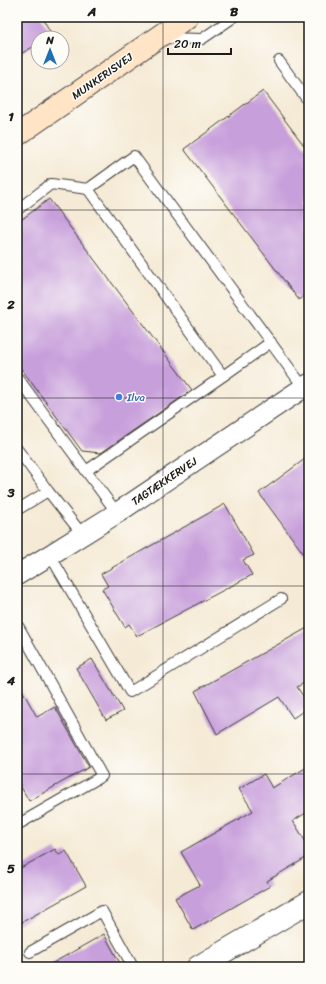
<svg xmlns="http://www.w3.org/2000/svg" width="326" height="984" font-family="Sriracha,sans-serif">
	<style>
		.building { fill: #c79fdb }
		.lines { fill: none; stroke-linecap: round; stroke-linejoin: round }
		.service-casing { stroke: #3d3b38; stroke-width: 12 }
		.minor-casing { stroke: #3d3b38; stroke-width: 22 }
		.tertiary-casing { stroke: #3d3b38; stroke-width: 24 }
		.secondary-casing { stroke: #3d3b38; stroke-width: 24 }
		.service { stroke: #fff; stroke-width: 10 }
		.minor { stroke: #fff; stroke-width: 20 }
		.tertiary { stroke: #fff; stroke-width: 22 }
		.secondary { stroke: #ffe4c6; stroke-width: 22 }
		.grid { fill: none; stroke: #1c1c1c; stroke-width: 1; stroke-opacity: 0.55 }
		.shop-dot { fill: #3f7fe0; stroke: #fdfcf7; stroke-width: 1.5 }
		.labels { text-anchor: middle; stroke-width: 3; stroke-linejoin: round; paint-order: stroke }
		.street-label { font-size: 11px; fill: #1c1c1c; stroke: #fdfcf7 }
		.shop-label { font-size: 11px; fill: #366cbe; stroke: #fdfcf7; text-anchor: start }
		.neatline { fill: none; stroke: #1c1c1c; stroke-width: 1.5 }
		.grid-label { font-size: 13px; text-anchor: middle; font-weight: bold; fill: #1c1c1c }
	</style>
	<rect width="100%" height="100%" fill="#fdfcf7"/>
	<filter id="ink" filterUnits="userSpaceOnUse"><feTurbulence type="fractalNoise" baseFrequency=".025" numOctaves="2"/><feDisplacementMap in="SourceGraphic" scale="8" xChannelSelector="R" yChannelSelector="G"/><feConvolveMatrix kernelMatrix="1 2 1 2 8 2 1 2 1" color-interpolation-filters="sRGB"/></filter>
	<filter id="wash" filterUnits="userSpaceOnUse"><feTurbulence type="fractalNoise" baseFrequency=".012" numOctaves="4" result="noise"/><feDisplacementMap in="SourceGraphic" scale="16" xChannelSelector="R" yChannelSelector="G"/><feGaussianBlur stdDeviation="0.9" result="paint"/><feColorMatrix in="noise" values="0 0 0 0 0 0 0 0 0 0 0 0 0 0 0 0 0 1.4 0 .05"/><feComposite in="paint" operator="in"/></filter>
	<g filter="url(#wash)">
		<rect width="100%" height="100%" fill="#f5ead5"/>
		<g id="blocks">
			<path class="building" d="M17,17H42L52,35L47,38H38V44L17,56Z
				M263,91L309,152V292L299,300L184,149Z
				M49,199L192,390L101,453L82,451L17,363V223Z
				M309,456V561L259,493Z
				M225,504L254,555L243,560L252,575L137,636L129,624L125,627L102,589L108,586L101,574Z
				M309,627V680L297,687L309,705V707L293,718L279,697L217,734L195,691Z
				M92,659L123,711L106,720L76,668Z
				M17,681L37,717L55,707L89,767L29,801L17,780Z
				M309,766V811L293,821L309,847V856L267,881L270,886L193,930L175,898L200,885L181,852L253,811L239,789L264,774L272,788Z
				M55,849L59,855L66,851L86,886L17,925V870Z
				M104,934L122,967H46Z"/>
		</g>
	</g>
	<g filter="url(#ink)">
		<use href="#blocks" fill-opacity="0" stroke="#3d3b38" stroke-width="1"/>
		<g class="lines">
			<defs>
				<path id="service" d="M163,38L202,39L234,17
					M279,61L309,102
					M17,210L51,184L88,189
					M271,342L223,376L88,189L134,156L304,388
					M17,377L117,513
					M17,449L48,491L17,510
					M86,471L223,376
					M48,491L82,534
					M50,555L130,692L281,599
					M17,624L102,776L17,825
					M30,952L102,911L133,967"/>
				<path id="minor" d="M17,575L50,555L117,513L309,384"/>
				<path id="tertiary" d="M198,967L309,902"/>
				<path id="secondary" d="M17,135L187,17"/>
			</defs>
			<use href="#service" class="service-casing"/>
			<use href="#minor" class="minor-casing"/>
			<use href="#tertiary" class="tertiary-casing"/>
			<use href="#secondary" class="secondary-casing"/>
			<use href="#service" class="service"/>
			<use href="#minor" class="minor"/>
			<use href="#tertiary" class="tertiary"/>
			<use href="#secondary" class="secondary"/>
		</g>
	</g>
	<path class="grid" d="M163,17V967M17,210H309M17,398H309M17,586H309M17,774H309"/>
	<circle class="shop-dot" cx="119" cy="397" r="4"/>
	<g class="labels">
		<g class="street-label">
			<text transform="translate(102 76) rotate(-35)" y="4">MUNKERISVEJ</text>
			<text transform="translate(164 481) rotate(-34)" y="4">TAGTÆKKERVEJ</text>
		</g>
		<g class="shop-label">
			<text x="127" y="401">Ilva</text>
		</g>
	</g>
	<rect width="326" height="984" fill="none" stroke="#fdfcf7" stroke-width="44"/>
	<g transform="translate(50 50)"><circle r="19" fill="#fdfcf7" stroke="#a3a29f"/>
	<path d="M0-3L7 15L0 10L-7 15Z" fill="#1f6fb2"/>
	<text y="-6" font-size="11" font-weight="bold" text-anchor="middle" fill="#1c1c1c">N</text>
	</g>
	<path d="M168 48v6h63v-6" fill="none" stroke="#1c1c1c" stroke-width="2"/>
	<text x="174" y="48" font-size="12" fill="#1c1c1c" stroke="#fdfcf7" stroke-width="3" paint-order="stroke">20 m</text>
	<rect x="22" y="22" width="282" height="940" class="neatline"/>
	<g class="grid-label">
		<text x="92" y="16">A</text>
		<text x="234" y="16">B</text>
		<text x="11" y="121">1</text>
		<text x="11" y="309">2</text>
		<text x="11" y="497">3</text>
		<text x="11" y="685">4</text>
		<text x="11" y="873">5</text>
	</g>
</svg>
